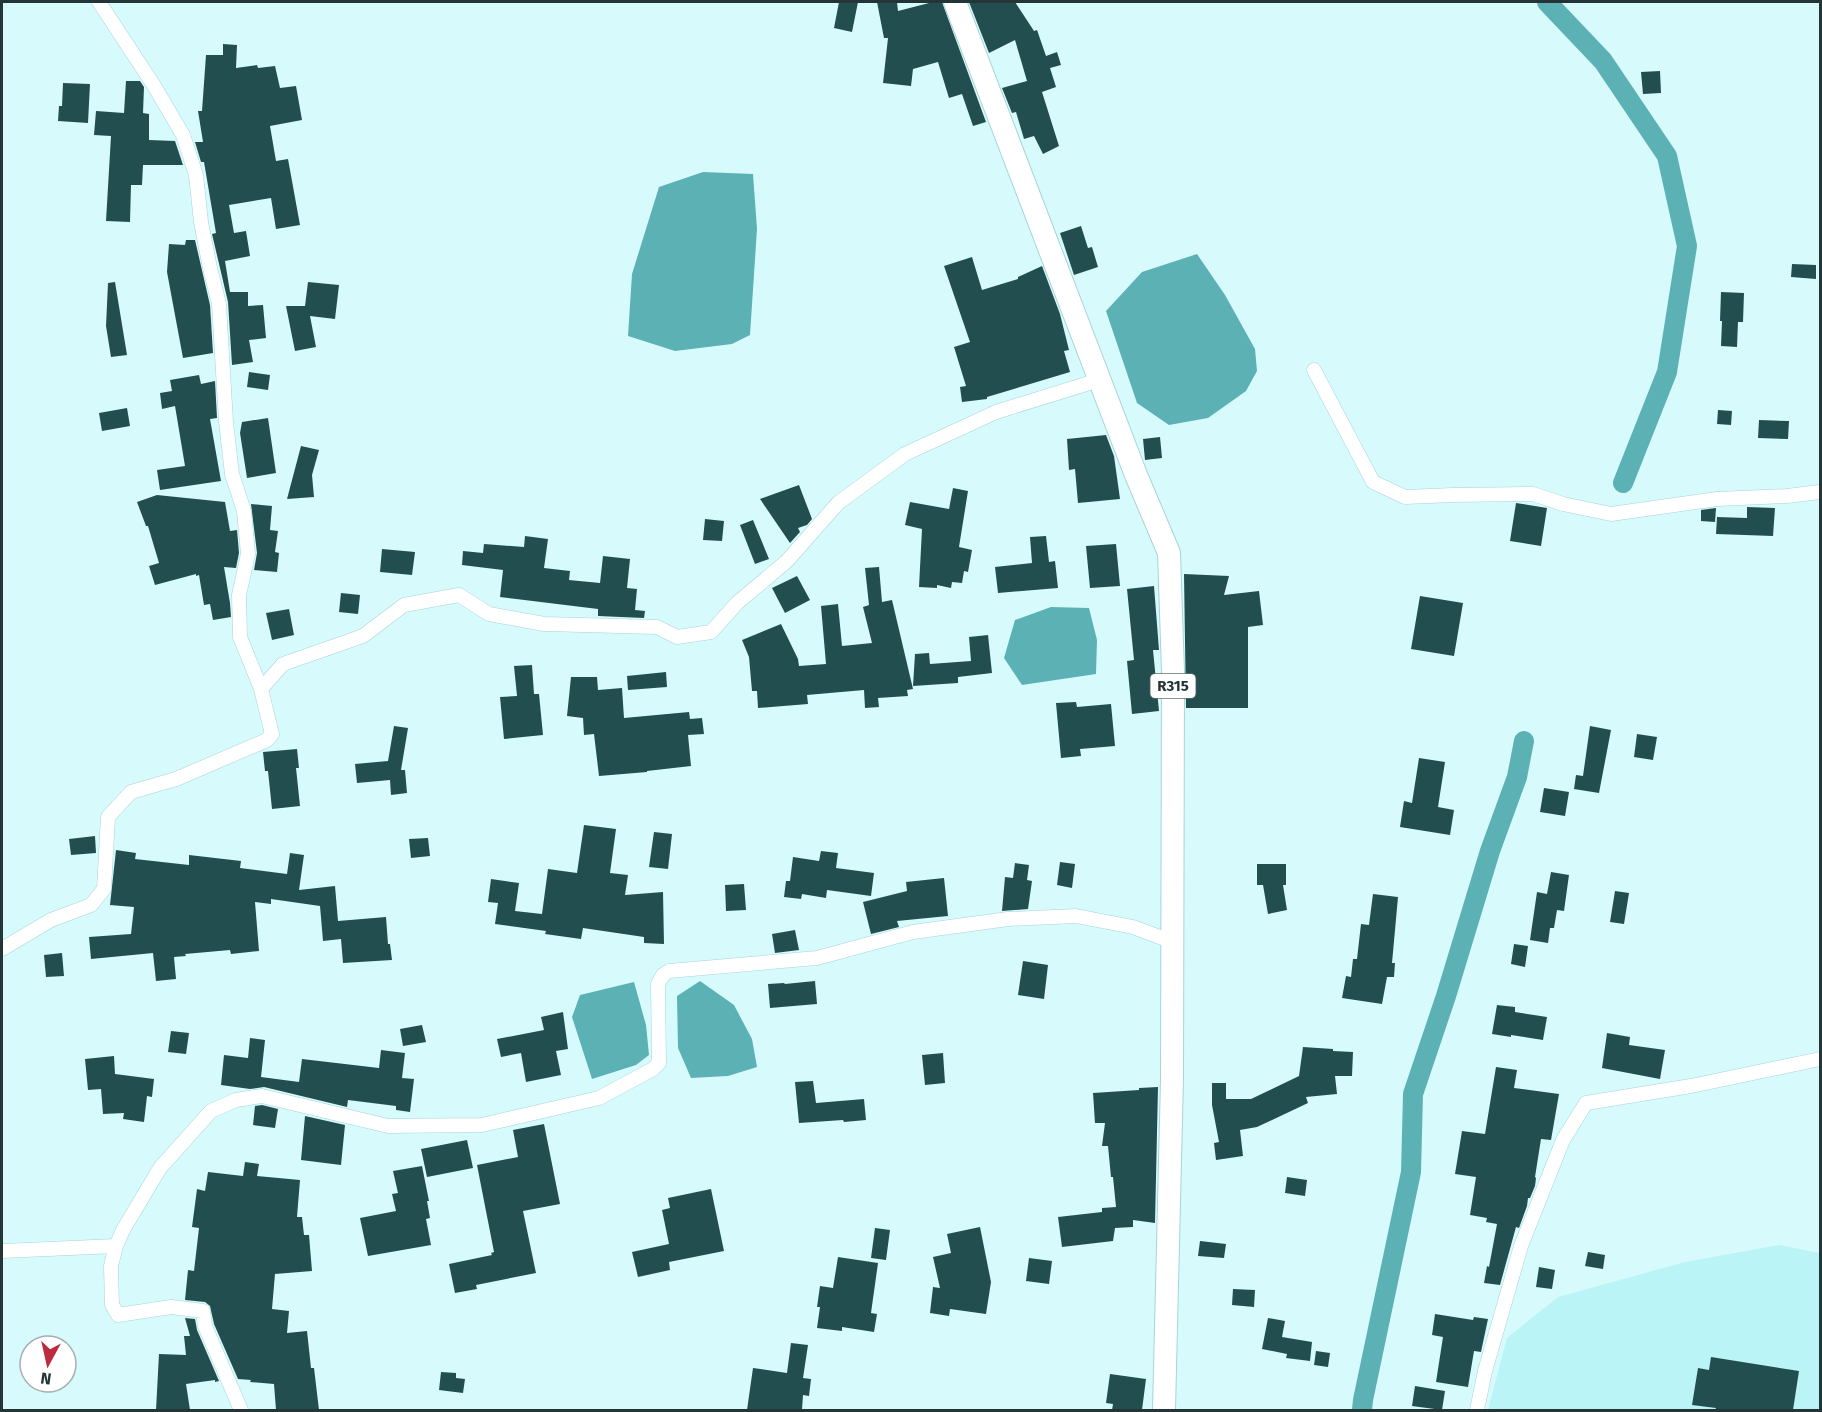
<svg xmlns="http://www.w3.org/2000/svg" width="1822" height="1412" font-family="'Fira Sans',sans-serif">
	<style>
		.built { fill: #bbf4f6 }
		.water { fill: #5cb1b5 }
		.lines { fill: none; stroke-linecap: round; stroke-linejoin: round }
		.canal { stroke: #5cb1b5; stroke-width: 20 }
		.building { fill: #234e50 }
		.minor-casing { stroke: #a7d4d6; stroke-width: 15 }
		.primary-casing { stroke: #a7d4d6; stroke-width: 24 }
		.minor { stroke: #fff; stroke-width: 14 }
		.primary { stroke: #fff; stroke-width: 22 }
		.labels { text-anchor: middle; stroke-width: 6; stroke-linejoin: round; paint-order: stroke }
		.shield { fill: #fff; stroke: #657272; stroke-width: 1.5 }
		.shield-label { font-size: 15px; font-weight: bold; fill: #233536 }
	</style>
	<rect width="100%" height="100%" fill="#d7fbfd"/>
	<path class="built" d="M1779,1245L1820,1253V1410H1488L1507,1338L1558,1297L1685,1262Z"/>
	<path class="water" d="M703,172L753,174L757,229L750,335L732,344L675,351L628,336L632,274L659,187Z
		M1197,254L1225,295L1255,349L1257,371L1246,391L1208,418L1169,425L1137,403L1106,311L1142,272Z
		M1051,607L1089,608L1097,640L1096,674L1022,685L1004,658L1015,620Z
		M700,981L734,1005L752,1039L757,1067L728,1076L691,1078L678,1048L677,996Z
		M634,982L646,1025L649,1055L636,1065L592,1079L572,1017L580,995Z"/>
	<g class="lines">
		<path class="canal" d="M1547,2L1603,61L1667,156L1687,246L1667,372L1623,483
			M1362,1410L1363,1400L1411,1172L1413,1094L1446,996L1490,851L1517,777L1524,741"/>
	</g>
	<path class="building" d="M839,2H858L852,32L834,28Z
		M877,2H897L898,11L933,2H942L986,122L973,126L962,94L949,98L938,62L913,69L911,86L883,83L888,38H884Z
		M969,2H1015L1034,31L1037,30L1046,56L1057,52L1061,65L1050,68L1056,87L1042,92L1059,146L1043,154L1034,136L1024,139L1016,112L1012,113L1002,88L1027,81L1015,40L989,53Z
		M223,44L237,45L236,68L257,65L258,68L275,66L280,88L296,86L302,120L270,126L276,161L288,159L300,225L276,229L271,198L229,205L234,233L246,231L250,256L225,261L230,292H248V306L263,305L266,338L249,340L253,362L232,365L228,302L212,234L216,233L204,162H201L195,142H203L198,111H202L206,55H223Z
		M1660,71L1661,93L1643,94L1641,72Z
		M126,81H140L144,87L143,113L149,114V140L175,141L183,165H143L142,185H131L130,222L106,221L111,136L94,135L96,111L124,113Z
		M63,83L90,84L88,123L58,121L59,106H62Z
		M1081,226L1088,248L1092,247L1098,267L1074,275L1060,233Z
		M186,240H195L210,305L213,353L183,358L167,272L169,244L185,245Z
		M972,257L982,290L1018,279V277L1042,266L1060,314L1069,350L1064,351L1070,372L987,397V399L962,402L960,387L966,386L954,347L970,342L944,266Z
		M1792,264L1816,265V279L1791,277Z
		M115,282L127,355L111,357L106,326L108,283Z
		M308,282L339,285L335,319L310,316L316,347L295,351L286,306H305Z
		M1721,292L1744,293L1743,322H1738L1737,347L1721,346L1722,321H1720Z
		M249,372L270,375L268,390L247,387Z
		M199,375L201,384L215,381L217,418L210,419L221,481L160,490L157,470L185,466L175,406L162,409L160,393L172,391L170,380Z
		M127,408L130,426L102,431L99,413Z
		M1718,410L1732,411L1731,425L1717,424Z
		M268,418L276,473L247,478L240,433L242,422Z
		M1759,420L1789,421L1788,439L1758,438Z
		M1106,435L1114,456L1120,499L1078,503L1075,469L1069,470L1067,439Z
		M1160,437L1162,458L1145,460L1143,439Z
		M301,446L319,450L312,475L314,497L287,499Z
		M799,485L812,519L807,525L798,528L800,532L790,543L760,499Z
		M953,488L968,491L959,547L972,550L968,572L964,571L962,583L952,582L951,588L937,585V588L919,587L922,529L905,525L910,502L949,509Z
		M157,495L225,502L230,531L237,530L239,553L236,568L224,567L230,603L231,617L213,620L210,604L204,605L199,575L196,576V574L155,585L149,566L159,563L148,526H146L137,502Z
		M1516,503L1547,508L1541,546L1510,541Z
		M251,504L272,506L270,530L278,531L275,552L279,553L277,572L254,570L257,553Z
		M1747,507L1775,508L1773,536L1716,534L1717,517L1747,518Z
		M1716,508L1715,522L1701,521V510Z
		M705,519L724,521L722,541L703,540Z
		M753,520L769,559L755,564L740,525Z
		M525,536L548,539L544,568L570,571L569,580L600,583L603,556L630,559L627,588L637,589L635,610L645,611L644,618L598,616V609L500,597L503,570L462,565L463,551L483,553L484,544L524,547Z
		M1046,536L1049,562L1055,561L1058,588L998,593L995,567L1032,563L1030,537Z
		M1116,544L1120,586L1090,588L1086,546Z
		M382,549L415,552L412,575L380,572Z
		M879,567L882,602L892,600L913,689L907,690L908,696L878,698L879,707L865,708L864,690L807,695L808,704L758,708L757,691H752L749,657L742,640L781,624L798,659L799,666L826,664L821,606L838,604L842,646L872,643L863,607L869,605L865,568Z
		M1184,574L1229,576L1224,595L1259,591L1263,625L1248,627V708H1186Z
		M797,576L810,600L785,613L772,588Z
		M1154,586L1159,650H1153L1159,711L1132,714L1127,661L1134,660L1127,589Z
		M341,593L360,595L358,614L339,612Z
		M1420,596L1463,603L1454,656L1411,649Z
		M289,609L294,635L272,640L266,613Z
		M988,635L992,673L958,677V683L913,686L915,654L929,653L930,664L971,661L969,637Z
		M532,665L534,694H539L543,735L504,739L500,697L517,696L514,666Z
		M666,672L667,687L628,690L627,676Z
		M571,677H597L598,690L622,688L624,718L689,712L690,719L702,718L704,734L688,735L691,766L647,771V772L599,776L594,734L584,735L583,718L567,716Z
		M1076,702L1077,707L1111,704L1115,746L1080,749L1081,756L1061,758L1056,703Z
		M394,726L408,728L401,770H405L407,793L391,795L390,780L357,783L355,764L388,761Z
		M1590,726L1611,730L1599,793L1574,789L1576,775L1583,776Z
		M1637,734L1657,737L1653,760L1634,757Z
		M297,749L299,768H296L300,806L272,809L268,771H265L263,752Z
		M1419,758L1445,762L1438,807L1454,810L1450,835L1400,827L1404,801L1412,803Z
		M1544,788L1569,792L1565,816L1540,812Z
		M584,825L616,829L610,873L628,875L625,895L663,892L664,944L644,943V937L583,928L581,939L545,934L546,931L495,924L498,903L488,902L491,879L519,883L515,911L542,914L548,869L577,873Z
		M654,832L672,834L668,869L649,867Z
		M95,836L96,853L71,855L69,839Z
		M428,838L430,856L411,858L409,839Z
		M116,850L136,853L135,859L189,865V855L241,861L240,868L287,874L290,853L304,855L299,890L335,886L338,921L386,917L388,944H390L392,960L343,963L341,939L323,941L320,906L271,899V904L255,902L259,951L231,954L230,950L185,954L186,956L174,957L176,979L156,981L153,953L91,959L89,937L131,934L134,907L110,905Z
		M821,851L838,853L836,868L874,873L871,896L827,890L826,898L802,894L801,899L784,897L786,881H790L793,857L819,861Z
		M1060,862L1075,864L1072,888L1057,885Z
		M1015,863L1029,865L1027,880L1032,881L1028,909L1002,911L1005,877L1013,878Z
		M1257,864H1286V885H1283L1287,910L1268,914L1263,885H1257Z
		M1551,872L1569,875L1564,911L1557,910L1554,928H1550L1548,943L1530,940L1537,892L1547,894Z
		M944,878L948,916L897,921L899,927L871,934L863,902L907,891L906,882Z
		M744,884L746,910L726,911L725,885Z
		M1615,891L1629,893L1624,924L1610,922Z
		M1373,894L1398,897L1392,963H1395L1394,977H1387L1382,1004L1342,998L1346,976L1351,977L1353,959H1357L1361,924L1369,925Z
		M795,930L799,950L775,953L772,934Z
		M1514,944L1528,946L1525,967L1511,964Z
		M62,953L64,976L46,977L44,955Z
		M1023,961L1048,965L1044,999L1018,995Z
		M815,981L817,1004L770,1008L768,984L784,983L785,984Z
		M1497,1005L1515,1007V1012L1547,1017L1543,1040L1511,1035V1037L1492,1034Z
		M563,1012L568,1049L556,1051L561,1075L526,1082L521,1053L501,1057L497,1039L544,1030L541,1017Z
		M422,1025L426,1042L403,1046L400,1029Z
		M171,1031L189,1033L186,1054L168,1052Z
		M1607,1033L1630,1037L1629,1045L1665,1050L1660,1079L1602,1068Z
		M250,1038L265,1040L261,1077L299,1082L302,1059L379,1068L381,1050L405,1053L402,1078L414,1079L410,1112L396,1110V1106L348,1100L347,1107L264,1087L250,1089L221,1085L224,1055L248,1058Z
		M1303,1047L1333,1049V1051L1353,1052L1352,1076H1335L1337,1094L1306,1097L1308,1103L1257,1127L1240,1130L1243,1156L1216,1160L1214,1143L1219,1142L1212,1105V1083H1226V1099H1251L1299,1076Z
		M943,1053L945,1083L925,1085L922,1055Z
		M114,1056L115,1074L154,1079L152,1097L147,1096L144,1122L123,1119L124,1113L103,1114L101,1089L88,1090L85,1059Z
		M1496,1067L1517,1070L1514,1088L1559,1094L1551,1140L1541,1139L1535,1177L1536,1178L1535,1186L1530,1198H1528L1527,1206L1519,1228L1516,1227L1500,1285L1484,1283L1487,1266L1489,1267L1497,1224L1486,1222L1487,1218L1470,1215L1476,1177L1455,1174L1462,1131L1485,1134Z
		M813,1081L816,1103L864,1099L866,1120L844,1122L843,1120L799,1123L795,1082Z
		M1158,1087L1155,1223L1133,1220V1227L1115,1228L1113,1241L1062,1247L1058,1217L1102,1212V1208L1116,1207L1113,1177H1111L1108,1146H1102L1105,1123H1095L1093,1093L1139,1090V1088Z
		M262,1105L278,1109L275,1128L253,1125L255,1106Z
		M305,1116L345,1125L341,1165L301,1160Z
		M544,1124L560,1204L523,1211L536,1273L476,1285L477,1289L455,1293L449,1264L492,1255L491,1253L494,1252L477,1165L518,1157L513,1130Z
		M467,1140L473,1168L427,1177L421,1149Z
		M245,1162L259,1164L257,1176L300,1180L297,1217H302L304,1235H309L312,1271L275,1274L272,1309L289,1311L287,1333L307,1331L311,1368H314L319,1410H276L274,1384L250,1382L251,1380L238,1379L214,1324L210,1306L205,1302L185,1300L188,1270L194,1271L199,1228L192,1227L197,1189L205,1191L208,1172L243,1176Z
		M422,1166L429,1201H427L430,1218L426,1219L431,1245L368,1256L360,1218L396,1211L392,1194L398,1193L393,1171Z
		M1287,1177L1307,1180L1305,1196L1285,1193Z
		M711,1189L724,1251L669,1262L670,1270L638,1277L632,1252L669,1244L662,1210L670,1208L668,1198Z
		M980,1227L991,1282L986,1314L950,1309L949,1316L930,1313L933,1287L940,1288L933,1257L951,1253L947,1234Z
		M875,1228L890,1230L886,1260L871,1258Z
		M1200,1241L1226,1244L1224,1258L1198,1256Z
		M1588,1252L1605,1255L1603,1269L1585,1266Z
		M838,1257L878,1263L871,1313L877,1314L874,1332L842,1327V1331L817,1328L820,1307H817L820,1286L833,1288Z
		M1029,1258L1052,1261L1049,1284L1026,1281Z
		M1539,1267L1555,1270L1552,1289L1536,1287Z
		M1233,1289L1255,1290L1254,1307L1232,1305Z
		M1435,1314L1473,1320L1474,1317L1488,1319L1481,1352L1474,1351L1468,1387L1436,1382L1443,1337L1432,1335Z
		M185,1318L195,1319L197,1330L219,1381L215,1382V1380L186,1384L190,1410H156L159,1354L186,1355L184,1336H190Z
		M1268,1318L1285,1321L1282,1337L1312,1342L1310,1361L1286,1358L1287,1354L1262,1349Z
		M791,1343L808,1345L803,1378L811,1379L809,1396L803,1395L802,1410H747L753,1368L787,1373Z
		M1316,1351L1330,1353L1328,1367L1314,1365Z
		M1711,1357L1799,1371L1793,1410H1715L1716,1408L1692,1405L1698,1368L1709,1370Z
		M441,1372L456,1373V1378L465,1379L463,1393L439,1390Z
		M1110,1374L1146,1379L1142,1410H1112L1113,1404L1106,1403Z
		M1415,1386L1445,1391L1442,1410L1412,1406Z"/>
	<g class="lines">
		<defs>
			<path id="minor" d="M99,2L153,84L183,135L196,175L201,222L210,268L219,304L226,422L232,474L244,511L248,554L239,595L240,637L261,689
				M1314,370L1373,482L1405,497L1453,495L1533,494L1563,504L1611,514L1717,499L1787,496L1820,492
				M2,949L51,920L91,905L104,889L108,817L131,792L176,779L267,740L272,734L261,689L283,664L363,636L404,605L459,595L489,614L544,624L657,627L677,637L711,632L737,603L787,561L838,503L905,454L996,412L1099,380
				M116,1246L123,1230L160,1168L211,1111L236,1100L262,1096L388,1126L482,1125L599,1098L653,1069L659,1063L658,984L663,975L669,971L817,958L913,932L1008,919L1076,916L1133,927L1173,942
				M2,1251L116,1246L111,1266L112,1305L118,1315L171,1307L203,1311L205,1326L241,1410
				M1477,1410L1485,1371L1521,1246L1563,1140L1586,1103L1691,1086L1820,1059"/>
			<path id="primary" d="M955,2L1136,475L1169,553L1173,672L1172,1079L1164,1410"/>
		</defs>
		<use href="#minor" class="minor-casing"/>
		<use href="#primary" class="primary-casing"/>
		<use href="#minor" class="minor"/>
		<use href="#primary" class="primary"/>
	</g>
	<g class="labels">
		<rect class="shield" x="1150.5" y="674" width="45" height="24" rx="4.5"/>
		<g class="shield-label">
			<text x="1173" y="691">R315</text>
		</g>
	</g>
	<rect width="1822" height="1412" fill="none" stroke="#233536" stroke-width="6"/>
	<g transform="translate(48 1364) rotate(188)"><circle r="28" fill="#ffffff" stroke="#a7aeaf" stroke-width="1.5"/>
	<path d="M0-4.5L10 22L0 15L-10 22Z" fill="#bc2b3e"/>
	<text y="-9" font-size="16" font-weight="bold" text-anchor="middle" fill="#233536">N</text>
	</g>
</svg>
